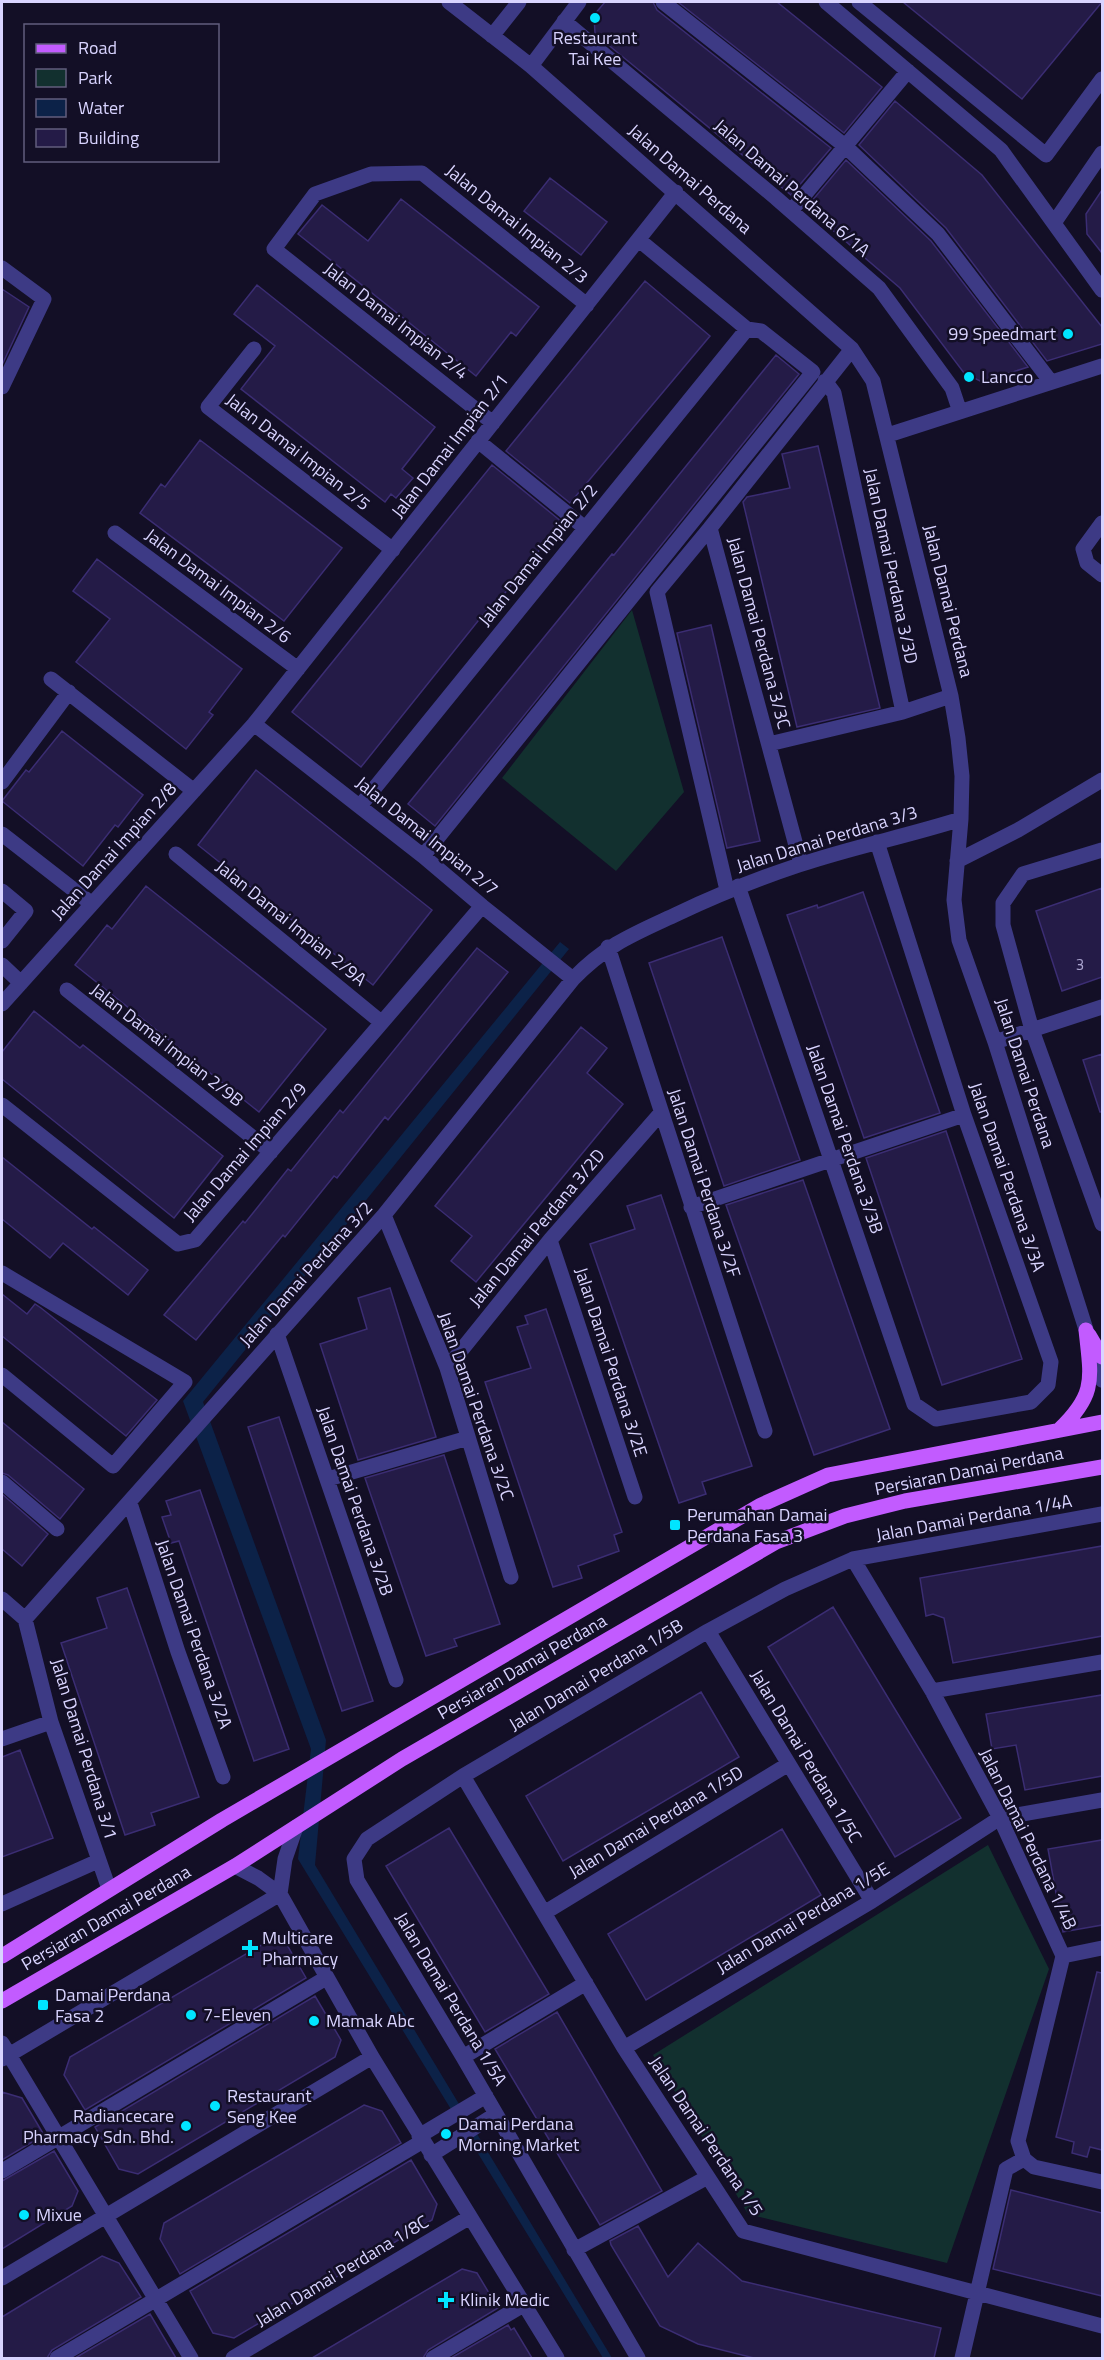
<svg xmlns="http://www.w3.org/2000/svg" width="1104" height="2360" font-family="'Titillium Web',sans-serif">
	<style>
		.green { fill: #12302f }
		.water { fill: #0c2248 }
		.building { fill: #241b47; stroke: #3b2d73; stroke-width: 1.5 }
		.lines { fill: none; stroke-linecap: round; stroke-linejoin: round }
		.minor { stroke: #3d3a85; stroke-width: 15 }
		.major { stroke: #c25bff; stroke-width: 15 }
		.poi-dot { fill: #00e5ff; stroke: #130f26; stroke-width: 2 }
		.labels { text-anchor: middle; stroke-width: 5; stroke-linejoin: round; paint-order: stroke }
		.number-label { font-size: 15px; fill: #aca6d1 }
		.poi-label { font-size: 18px; fill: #d9d4ff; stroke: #130f26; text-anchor: start }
		.street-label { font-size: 18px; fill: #d9d4ff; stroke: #130f26 }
	</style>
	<rect width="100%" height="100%" fill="#130f26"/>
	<path class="green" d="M632,610L684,792L616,871L502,778Z
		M988,1845L1049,1969L947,2263L748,2214L653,2055Z"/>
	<path class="water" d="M560,942L569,949L203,1402L326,1740L315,1865L612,2358H603L298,1859L311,1749L183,1401Z"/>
	<path class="building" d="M605,2H653L657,10L831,148L791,195L595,34L594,15Z
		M678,2H777L882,87L844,133Z
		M903,2H1102L1022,99Z
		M895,101L982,175L1102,327V344L1047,361L946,228L859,145Z
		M846,160L931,241L1028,367L982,382L964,373L900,288L808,209L806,208Z
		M550,178L607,222L581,255L524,211Z
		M1102,190V253L1087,234L1086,214Z
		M401,199L539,307L516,336L511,332L476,376L298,234L322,205L368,241Z
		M645,281L710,336L570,503L506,451Z
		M257,285L435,427L402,469L413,478L396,498L391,494L385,502L241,389L275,346L234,314Z
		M2,289L29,307L2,365Z
		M776,355L799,374L435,826L408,804L612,554L614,555Z
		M200,440L342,548L284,621L140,513L161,484L165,487Z
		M818,446L880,708L797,727L743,502L747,497L790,488L782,454Z
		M492,465L562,522L493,608L490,606L361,767L292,712Z
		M97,559L242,669L209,712L213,715L186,749L76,662L110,619L73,591Z
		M711,625L760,841L727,848L677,633Z
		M62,731L143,795L118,827L115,825L83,866L2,801L26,770L29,772Z
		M256,770L432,910L373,985L198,845Z
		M146,886L326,1029L259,1112L75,965L107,925L112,929Z
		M1102,888V977L1062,991L1036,911Z
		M863,892L940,1113L864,1138L787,915L817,905L818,908Z
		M722,937L800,1160L724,1186L649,963Z
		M477,948L508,972L388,1120L385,1117L337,1178L334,1176L285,1237L283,1235L196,1340L164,1315L243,1221L245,1223L288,1169L291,1171L340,1110L343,1113Z
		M34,1011L80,1048L83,1045L223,1156L174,1218L2,1079V1052Z
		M581,1027L607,1048L587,1073L623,1104L476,1282L451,1261L472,1236L435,1206Z
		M1102,1054V1112H1100L1083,1060Z
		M946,1131L1022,1359L942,1385L866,1158Z
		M2,1157L92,1229L94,1227L148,1270L128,1295L63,1243L50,1258L2,1219Z
		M803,1180L890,1429L814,1455L726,1205Z
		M661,1195L752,1466L702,1482L706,1494L679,1503L590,1244L635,1229L627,1206Z
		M390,1288L436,1437L358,1460L320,1344L367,1329L358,1298Z
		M2,1294L27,1314L35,1304L41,1308L157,1400L126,1436L2,1336Z
		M546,1309L622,1532L614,1535L619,1551L578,1566L582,1578L553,1587L485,1382L531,1368L517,1327L528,1324L525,1316Z
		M279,1417L373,1701L342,1711L248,1427Z
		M2,1422L84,1489L60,1519L8,1475L2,1473Z
		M444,1455L500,1624L454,1639L457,1646L426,1656L365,1478Z
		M200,1490L289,1749L254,1761L179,1541L171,1543L162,1517L171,1515L166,1501Z
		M2,1494L48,1534L22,1566L2,1549Z
		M1102,1546V1636L953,1663L944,1618L933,1614L926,1616L920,1578Z
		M127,1588L199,1797L151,1813L155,1825L125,1835L61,1643L107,1628L97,1598Z
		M833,1607L961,1818L895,1857L768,1647Z
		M701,1692L739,1757L563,1861L526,1796Z
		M1102,1695V1776L1025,1790L1016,1745L992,1749L986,1714Z
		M20,1750L53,1838L2,1857V1757Z
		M449,1828L549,1994L485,2032L386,1866Z
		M782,1829L821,1895L646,2000L608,1934Z
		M1102,1840V1925L1063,1932L1048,1849Z
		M270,1940L287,1945L306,1978L85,2110L64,2075L70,2057Z
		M1097,1972L1102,1973V2150L1090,2147L1087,2157L1072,2153L1074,2142L1056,2137Z
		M315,1996L341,2040L335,2057L138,2174L119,2169L95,2127Z
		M557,2012L662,2191L600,2225L495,2049Z
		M2,2092L22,2098L44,2135L2,2160Z
		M364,2105L382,2111L401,2143L180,2274L160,2239L164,2223Z
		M54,2151L78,2191L72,2206L2,2249V2181Z
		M411,2160L437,2204L432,2220L234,2338L213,2333L190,2291Z
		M1011,2190L1102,2213V2296L993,2269Z
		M638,2226L668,2277L698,2243L742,2281L941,2328L934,2358H754L698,2344L660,2326L611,2245L610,2241Z
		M102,2256L119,2263L141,2297L52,2350L47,2358H2V2317Z
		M462,2269L477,2273L498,2308L428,2350L423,2358H312Z
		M150,2314L176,2358H75Z
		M508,2325L511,2330L514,2328L532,2358H451Z"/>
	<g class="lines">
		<path class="minor" d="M449,2L531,66L852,349L873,381L951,696L958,738L962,776L961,819L954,900L959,940L995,1042L1102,1380
			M663,2L845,146L938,234L1051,382
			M826,2L1001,150L1102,290
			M859,2L1046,155L1102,79
			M564,21L776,198L879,288L952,388L960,412
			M492,36L519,2
			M531,66L579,2
			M791,211L908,71
			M1054,223L1102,153
			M2,268L44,299L2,387
			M254,349L208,407L393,550
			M825,381L834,393L903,712L951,696
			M493,423L274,249L315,194L371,174L422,173L587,305
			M888,435L1102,366
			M478,441L585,528
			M1102,523L1083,549L1087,563L1102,575
			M710,528L657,592L727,890
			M115,533L298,669
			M51,679L194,791
			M254,724L423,856L482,906L573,979
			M769,744L903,712
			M2,782L69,692
			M360,806L747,329
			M2,834L92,904
			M1102,850L1023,874L1003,903V925L1032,1030L1102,1224
			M176,854L381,1022
			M423,856L813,372L761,331L747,329L639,240
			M957,861L1018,830L1102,780
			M801,864L710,528L852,349
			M738,886L914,1404L936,1419L1031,1402L1048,1385L1051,1362L964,1115L877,842
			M2,891L26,911L2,941
			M608,947L765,1431
			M2,965L21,983
			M67,990L271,1152
			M2,1004L254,724L676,192
			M995,1042L1102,1007
			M2,1105L178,1244L195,1240L482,906
			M691,1207L964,1115
			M384,1215L447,1368L511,1577
			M550,1240L635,1497
			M2,1273L185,1382L113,1466L2,1375
			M277,1334L396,1680
			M447,1368L550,1240L660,1114
			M328,1479L468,1438
			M2,1482L57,1529
			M130,1503L178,1652L223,1777
			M853,1559L932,1691L1000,1818L1063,1956L1018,2141L1024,2159
			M2,1599L25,1619
			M25,1619L384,1215L573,979C607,944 634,934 677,914C717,895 757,879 799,865C852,847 908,836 961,819
			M25,1619L51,1722L109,1889
			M708,1631L872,1901
			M932,1691L1102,1662
			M2,1739L51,1722
			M463,1776L624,2048L743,2231L1102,2326
			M235,1866L258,1878L280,1894L372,2057L557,2358
			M280,1894L285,1859L296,1827
			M2,1904L98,1861
			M544,1913L787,1765
			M1063,1956L1102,1948
			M2,2043L191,2358
			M624,2048L872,1901L1000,1818L1102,1800
			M463,2057L586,1983
			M2,2059L280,1894
			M419,2136L486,2096
			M431,2155L496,2114
			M1024,2159L1034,2167L1102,2182
			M2,2171L326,1978
			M574,2250L706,2178
			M2,2278L372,2057
			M57,2358L423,2141
			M233,2358L470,2217
			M433,2358L525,2304
			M638,2358L463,2057L357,1880L354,1859L367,1839L463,1776L708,1631L785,1589L853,1559L1102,1514
			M962,2358L1006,2169L1024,2159"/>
		<path class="major" d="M1089,1335L1102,1357
			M1059,1430C1097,1394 1091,1378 1086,1330
			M2,1956L222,1820L761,1505L828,1475L1102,1422
			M2,2001L235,1866L402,1759L776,1542L845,1516L905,1501L1102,1467"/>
	</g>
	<g class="poi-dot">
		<circle cx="595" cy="18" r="6"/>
		<circle cx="1068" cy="334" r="6"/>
		<circle cx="969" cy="377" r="6"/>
		<rect x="669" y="1519" width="12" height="12" rx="3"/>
		<path d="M247 1939h6v6h6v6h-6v6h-6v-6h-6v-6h6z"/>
		<rect x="37" y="1999" width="12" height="12" rx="3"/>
		<circle cx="191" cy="2015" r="6"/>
		<circle cx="314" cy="2021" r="6"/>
		<circle cx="215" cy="2106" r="6"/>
		<circle cx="186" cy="2126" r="6"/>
		<circle cx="446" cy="2134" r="6"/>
		<circle cx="24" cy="2215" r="6"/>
		<path d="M443 2291h6v6h6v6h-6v6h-6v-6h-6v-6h6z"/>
	</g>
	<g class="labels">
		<g class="number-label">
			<text x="1080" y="970">3</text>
		</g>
		<g class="poi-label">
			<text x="595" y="44" text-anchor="middle">Restaurant<tspan x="595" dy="21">Tai Kee</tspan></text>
			<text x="1056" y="340" text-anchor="end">99 Speedmart</text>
			<text x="981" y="383">Lancco</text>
			<text x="687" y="1521">Perumahan Damai<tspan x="687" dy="21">Perdana Fasa 3</tspan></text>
			<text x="262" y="1944">Multicare<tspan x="262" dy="21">Pharmacy</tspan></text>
			<text x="55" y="2001">Damai Perdana<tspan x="55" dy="21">Fasa 2</tspan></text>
			<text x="203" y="2021">7-Eleven</text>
			<text x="326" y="2027">Mamak Abc</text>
			<text x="227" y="2102">Restaurant<tspan x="227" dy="21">Seng Kee</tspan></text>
			<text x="174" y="2122" text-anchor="end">Radiancecare<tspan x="174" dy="21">Pharmacy Sdn. Bhd.</tspan></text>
			<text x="458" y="2130">Damai Perdana<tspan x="458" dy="21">Morning Market</tspan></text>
			<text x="36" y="2221">Mixue</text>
			<text x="460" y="2306">Klinik Medic</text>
		</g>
		<g class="street-label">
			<text transform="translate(690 179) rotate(41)" y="6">Jalan Damai Perdana</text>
			<text transform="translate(792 188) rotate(41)" y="6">Jalan Damai Perdana 6/1A</text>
			<text transform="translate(517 224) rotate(39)" y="6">Jalan Damai Impian 2/3</text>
			<text transform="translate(396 321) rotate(38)" y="6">Jalan Damai Impian 2/4</text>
			<text transform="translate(450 446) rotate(-52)" y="6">Jalan Damai Impian 2/1</text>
			<text transform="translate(298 452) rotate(38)" y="6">Jalan Damai Impian 2/5</text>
			<text transform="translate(538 555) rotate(-51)" y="6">Jalan Damai Impian 2/2</text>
			<text transform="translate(891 566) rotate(78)" y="6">Jalan Damai Perdana 3/3D</text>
			<text transform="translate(218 586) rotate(37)" y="6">Jalan Damai Impian 2/6</text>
			<text transform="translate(948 601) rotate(76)" y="6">Jalan Damai Perdana</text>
			<text transform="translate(759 633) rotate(75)" y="6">Jalan Damai Perdana 3/3C</text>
			<text transform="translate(427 836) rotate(39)" y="6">Jalan Damai Impian 2/7</text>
			<text transform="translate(827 839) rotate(-17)" y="6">Jalan Damai Perdana 3/3</text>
			<text transform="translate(114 851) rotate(-48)" y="6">Jalan Damai Impian 2/8</text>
			<text transform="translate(291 923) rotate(39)" y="6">Jalan Damai Impian 2/9A</text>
			<text transform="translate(167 1045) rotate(38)" y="6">Jalan Damai Impian 2/9B</text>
			<text transform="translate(1025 1073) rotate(72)" y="6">Jalan Damai Perdana</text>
			<text transform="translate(845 1139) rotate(71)" y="6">Jalan Damai Perdana 3/3B</text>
			<text transform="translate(245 1152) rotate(-49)" y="6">Jalan Damai Impian 2/9</text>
			<text transform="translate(1007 1177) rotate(71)" y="6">Jalan Damai Perdana 3/3A</text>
			<text transform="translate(704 1183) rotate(72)" y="6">Jalan Damai Perdana 3/2F</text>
			<text transform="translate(537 1228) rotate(-50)" y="6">Jalan Damai Perdana 3/2D</text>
			<text transform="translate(306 1274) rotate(-48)" y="6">Jalan Damai Perdana 3/2</text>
			<text transform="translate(611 1362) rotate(72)" y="6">Jalan Damai Perdana 3/2E</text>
			<text transform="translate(476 1406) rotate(71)" y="6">Jalan Damai Perdana 3/2C</text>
			<text transform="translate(969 1471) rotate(-11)" y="6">Persiaran Damai Perdana</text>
			<text transform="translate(355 1501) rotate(71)" y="6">Jalan Damai Perdana 3/2B</text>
			<text transform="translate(974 1518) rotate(-10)" y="6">Jalan Damai Perdana 1/4A</text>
			<text transform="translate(194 1634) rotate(71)" y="6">Jalan Damai Perdana 3/2A</text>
			<text transform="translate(522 1667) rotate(-30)" y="6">Persiaran Damai Perdana</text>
			<text transform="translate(596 1675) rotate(-31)" y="6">Jalan Damai Perdana 1/5B</text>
			<text transform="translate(84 1749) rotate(73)" y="6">Jalan Damai Perdana 3/1</text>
			<text transform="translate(806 1756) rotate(59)" y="6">Jalan Damai Perdana 1/5C</text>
			<text transform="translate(656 1822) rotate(-31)" y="6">Jalan Damai Perdana 1/5D</text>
			<text transform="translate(1028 1839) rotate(64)" y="6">Jalan Damai Perdana 1/4B</text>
			<text transform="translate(106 1918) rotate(-30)" y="6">Persiaran Damai Perdana</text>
			<text transform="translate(803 1918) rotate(-31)" y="6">Jalan Damai Perdana 1/5E</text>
			<text transform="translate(451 1999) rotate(59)" y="6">Jalan Damai Perdana 1/5A</text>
			<text transform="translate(706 2136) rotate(56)" y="6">Jalan Damai Perdana 1/5</text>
			<text transform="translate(342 2271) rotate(-31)" y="6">Jalan Damai Perdana 1/8C</text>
		</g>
	</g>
	<rect width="1104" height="2360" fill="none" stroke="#d9d4ff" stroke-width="6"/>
	<rect x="24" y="24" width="195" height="138" fill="#130f26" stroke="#625e7d" stroke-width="1.5"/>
	<rect x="36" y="44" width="30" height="9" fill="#c25bff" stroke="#625e7d" stroke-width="1.5"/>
	<text x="78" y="54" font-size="18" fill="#d9d4ff">Road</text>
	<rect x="36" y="69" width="30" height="18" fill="#12302f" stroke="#625e7d" stroke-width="1.5"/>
	<text x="78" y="84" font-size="18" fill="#d9d4ff">Park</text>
	<rect x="36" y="99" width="30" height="18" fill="#0c2248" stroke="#625e7d" stroke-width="1.5"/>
	<text x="78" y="114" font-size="18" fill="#d9d4ff">Water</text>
	<rect x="36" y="129" width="30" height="18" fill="#241b47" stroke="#625e7d" stroke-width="1.5"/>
	<text x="78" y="144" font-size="18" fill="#d9d4ff">Building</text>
</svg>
